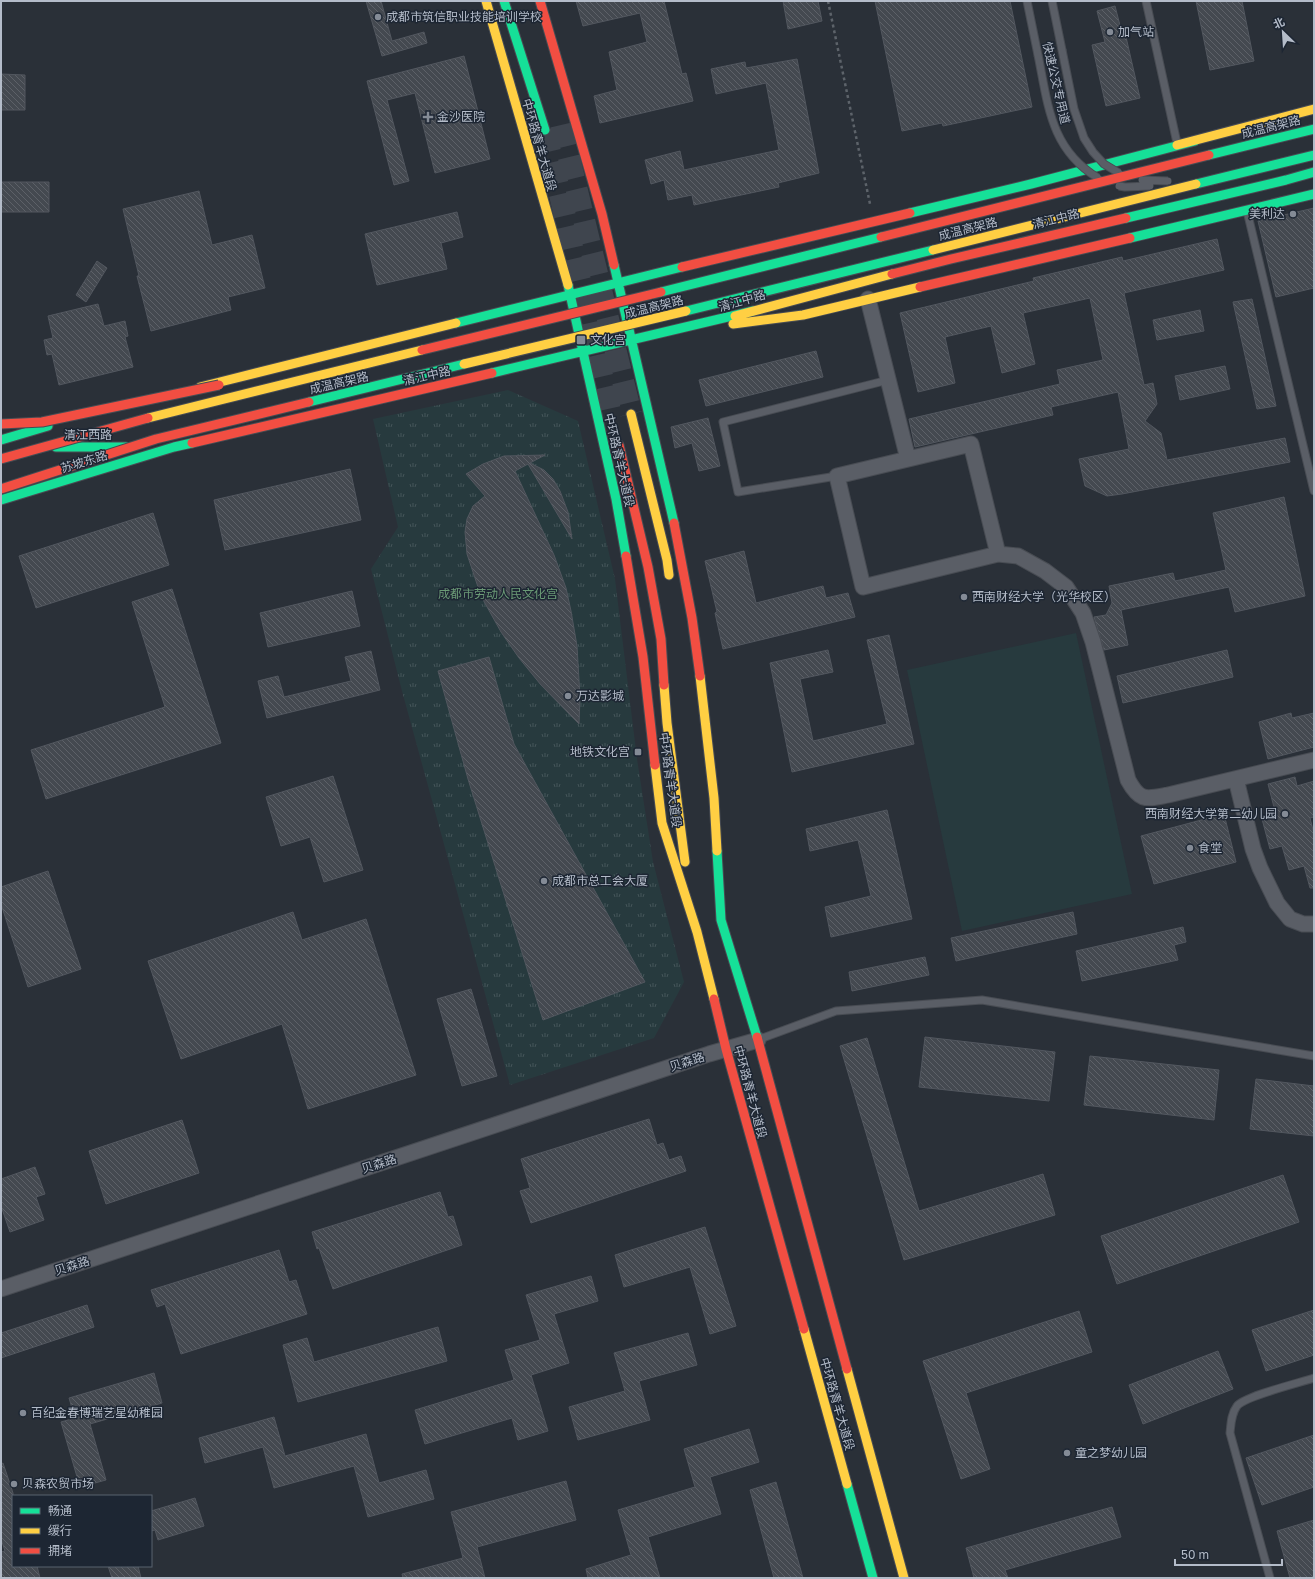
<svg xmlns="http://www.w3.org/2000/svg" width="1315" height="1579" font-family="'Golos Text','Noto Sans SC',sans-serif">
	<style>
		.grass { fill: #273a3e }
		.park { fill: url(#park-tufts) }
		.building { fill: url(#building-back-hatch); stroke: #52575f }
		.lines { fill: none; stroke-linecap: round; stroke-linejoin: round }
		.primary-tunnel { stroke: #3f454e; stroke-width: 22; stroke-dasharray: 22 11; stroke-linecap: butt }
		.lane-casing { stroke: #484c53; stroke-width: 9 }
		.street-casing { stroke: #484c53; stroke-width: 17 }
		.fast-casing { stroke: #484c53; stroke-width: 11 }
		.slow-casing { stroke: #484c53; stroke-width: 11 }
		.jam-casing { stroke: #484c53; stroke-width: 11 }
		.path { stroke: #5d636a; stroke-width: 2.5; stroke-dasharray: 3 3; stroke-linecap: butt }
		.lane { stroke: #5a5e66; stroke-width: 7 }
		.street { stroke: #5a5e66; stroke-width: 15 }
		.fast { stroke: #16e098; stroke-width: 9 }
		.slow { stroke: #ffcf43; stroke-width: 9 }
		.jam { stroke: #f24e42; stroke-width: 9 }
		.lane-bridge-casing { stroke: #484c53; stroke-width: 9; stroke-linecap: butt }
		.fast-bridge-casing { stroke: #474c53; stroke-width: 11; stroke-linecap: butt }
		.slow-bridge-casing { stroke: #474c53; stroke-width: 11; stroke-linecap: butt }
		.jam-bridge-casing { stroke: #474c53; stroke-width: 11; stroke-linecap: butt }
		.lane-bridge { stroke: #5a5e66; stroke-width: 7 }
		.fast-bridge { stroke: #16e098; stroke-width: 9 }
		.slow-bridge { stroke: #ffcf43; stroke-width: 9 }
		.jam-bridge { stroke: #f24e42; stroke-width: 9 }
		.poi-dot { fill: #848b96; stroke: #1d2633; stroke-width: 1.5 }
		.labels { text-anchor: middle; stroke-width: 3; stroke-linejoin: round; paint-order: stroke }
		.poi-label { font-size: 12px; fill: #b4bcc9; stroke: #1d2633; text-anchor: start }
		.street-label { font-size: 12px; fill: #b4bcc9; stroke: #1d2633 }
		.park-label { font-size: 12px; fill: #6b9a76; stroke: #1d2633 }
	</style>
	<defs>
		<pattern id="park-tufts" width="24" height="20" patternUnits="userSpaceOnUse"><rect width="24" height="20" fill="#273a3e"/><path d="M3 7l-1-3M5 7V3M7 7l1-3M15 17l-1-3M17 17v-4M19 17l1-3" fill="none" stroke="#445559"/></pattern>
		<pattern id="building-back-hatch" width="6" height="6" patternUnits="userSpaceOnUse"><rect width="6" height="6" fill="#444950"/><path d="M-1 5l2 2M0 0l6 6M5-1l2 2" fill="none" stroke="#5d6168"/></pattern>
	</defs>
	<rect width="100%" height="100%" fill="#2a3038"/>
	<path class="grass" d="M1076,633L1132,894L962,931L907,670Z"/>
	<path class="park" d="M508,390L578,421L615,579L637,759L653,862L684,982L654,1038L510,1085L402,691L371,569L398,527L373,419Z"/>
	<path class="building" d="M366,1H381L392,41L424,32L427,43L382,56Z
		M576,1H664L682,74L686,73L693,101L600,123L594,96L617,90L609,52L647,42L640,13L583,26Z
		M783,1H818L822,21L788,29Z
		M875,1H1010L1032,107L943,126L942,123L902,131Z
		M1196,1H1242L1254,61L1210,70Z
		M1115,6L1123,37H1126L1140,98L1106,106L1092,45L1105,42L1097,11Z
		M464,56L490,159L435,173L415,93L387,100L409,181L394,185L367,81Z
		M797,59L819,173L778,183L779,187L694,205L692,195L668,200L664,180L651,184L645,160L680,151L684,170L779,150L766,83L716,94L711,69L745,62L746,68Z
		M1,74L25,75V110H1Z
		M1,182H49V212H1Z
		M199,191L212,245L252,235L265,288L228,297L231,310L151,331L137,276H139L123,209Z
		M1314,208V288L1276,297L1258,221Z
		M457,212L463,237L441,243L447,269L377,285L365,234Z
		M1217,239L1224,270L1124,293L1144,385L1153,383L1157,404L1145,421L1161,433L1167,460L1285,438L1290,462L1122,494L1107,496L1085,486L1079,459L1129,449L1118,392L1051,407L1053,415L915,447L909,419L1060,384L1057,370L1103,360L1090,298L1023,313L1035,364L1002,373L991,326L945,337L955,383L918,392L900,313L1034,281L1033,278L1122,257L1123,261Z
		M97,261L107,268L86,302L76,295Z
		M1252,299L1276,406L1257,409L1233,302Z
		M98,304L104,326L125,321L128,336L125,337L133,367L59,385L52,354L47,355L44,340L53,338L48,316Z
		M1200,310L1204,331L1157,340L1153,320Z
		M816,351L823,377L706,406L699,380Z
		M1225,366L1230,389L1180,400L1175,376Z
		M708,418L720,466L699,471L692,443L675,448L671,427Z
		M545,455L530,463L544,470L553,479L560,491L568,512L572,539L528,464L515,471L554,555L566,588L571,611L577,646L580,697L579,724L541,685L519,658L501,632L481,596L467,554L465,532L467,519L473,506L485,496L466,474L483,464L504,456Z
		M350,469L361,520L225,550L214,500Z
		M1284,497L1305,596L1235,612L1229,587L1121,610L1128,645L1104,650L1094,617L1106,615L1112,603L1109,586L1173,573L1175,581L1226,570L1213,513Z
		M153,513L169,565L36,608L19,556Z
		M744,551L756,603L823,586L826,598L848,593L855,617L723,649L715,613L717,612L705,561Z
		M172,589L221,743L46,799L31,750L165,707L132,602Z
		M352,591L360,626L268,647L260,613Z
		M889,635L914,744L792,772L770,663L828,650L833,672L800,679L813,741L887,724L867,640Z
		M1227,650L1233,677L1123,703L1117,676Z
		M371,651L380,690L267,718L258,681L278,676L284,697L351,681L345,657Z
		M489,657L514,744L645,982L543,1020L468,779L438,671Z
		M1291,713L1292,718L1314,713V747L1268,759L1259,722Z
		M333,776L363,870L324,882L310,837L281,846L266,797Z
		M1295,777L1297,786L1314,781V817L1310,818L1314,834V888H1310L1304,866L1289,870L1282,846L1270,849L1262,819L1276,815L1268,784Z
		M887,810L912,919L831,937L825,907L871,896L858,840L810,851L806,829Z
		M1224,814L1236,862L1154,884L1141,836Z
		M48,871L81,969L28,987L1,904V887Z
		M293,912L302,940L366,919L416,1075L308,1109L282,1024L181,1059L148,961Z
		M1073,912L1077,934L956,961L951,938Z
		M1183,927L1186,942L1174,945L1178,960L1082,981L1076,951Z
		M925,957L929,975L852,991L849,972Z
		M471,989L497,1076L462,1086L437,999Z
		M925,1037L1055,1052L1049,1101L919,1087Z
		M867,1038L919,1211L1043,1174L1055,1215L904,1260L840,1046Z
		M1090,1056L1219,1070L1214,1120L1084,1105Z
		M1256,1079L1314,1086V1136L1250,1129Z
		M649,1119L657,1145L663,1143L669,1160L681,1156L686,1171L531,1223L520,1191L530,1188L521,1159Z
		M182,1120L199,1173L106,1204L89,1151Z
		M35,1167L45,1194L36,1197L44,1220L10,1232L1,1206V1179Z
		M1283,1175L1299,1222L1117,1284L1101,1236Z
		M440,1192L448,1217L453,1216L462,1245L333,1289L319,1248L317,1249L312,1232Z
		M705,1227L736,1326L710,1334L690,1267L624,1287L615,1255Z
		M279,1250L289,1282L296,1280L307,1314L181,1354L165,1304L157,1307L151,1290Z
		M591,1276L598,1301L554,1314L569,1363L531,1375L548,1431L518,1440L512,1418L425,1444L415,1410L514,1380L505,1350L540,1340L526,1295Z
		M87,1305L94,1327L1,1358V1333Z
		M1314,1310V1355L1266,1371L1252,1330Z
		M1079,1311L1092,1352L966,1393L990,1469L961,1479L923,1361Z
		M438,1327L447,1361L298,1402L283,1345L307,1338L314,1362Z
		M688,1333L697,1365L639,1381L650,1420L578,1440L569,1407L625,1391L614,1353Z
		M1218,1351L1233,1389L1143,1424L1129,1385Z
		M154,1373L162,1403L90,1424L106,1480L80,1487L61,1422L75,1418L69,1398Z
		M274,1417L285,1456L366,1434L379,1483L426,1470L434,1499L368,1517L354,1466L274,1488L263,1447L205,1463L199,1438Z
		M749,1429L759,1462L710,1477L721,1514L648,1537L660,1578H588L586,1569L631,1555L618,1510L695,1487L684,1449Z
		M1314,1435V1487L1262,1505L1246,1458Z
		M3,1463L13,1493V1566H37L40,1578H1V1552L5,1551L1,1539V1464Z
		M566,1481L576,1520L477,1547L485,1578H403L402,1574L463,1558L451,1512Z
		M776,1482L803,1578H774L750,1490Z
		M195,1498L204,1526L158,1540L155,1530L151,1531V1511Z
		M1112,1507L1121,1537L1005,1570L1008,1578H974L966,1548Z
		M1314,1520V1578H1290L1277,1531Z
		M108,1566H138L141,1578H112Z"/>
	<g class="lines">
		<path class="primary-tunnel" d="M561,125L631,414
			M545,130L612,419"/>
		<defs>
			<path id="lane" d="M1027,1L1038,55
				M1052,1L1062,50
				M1146,1L1177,143
				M1247,211L1314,491
				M837,476L738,492L723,422L888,380
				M760,1039L836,1011L982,1000L1314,1056
				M1270,1578L1230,1433C1231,1424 1231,1414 1237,1406C1245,1396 1299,1383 1314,1378"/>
			<path id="street" d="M868,299L908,459
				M971,444L998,554L863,587L837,476Z
				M998,554L1018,556L1045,571L1066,587L1083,613L1093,642L1128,780C1140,802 1146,799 1168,795L1314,760
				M1236,779L1253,849L1260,868L1277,903L1290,919L1303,924H1314
				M1,1289L709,1054L758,1040"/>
			<path id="fast" d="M504,1L545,130
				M910,213L1031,184L1195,141
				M1126,218L1286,180L1314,172
				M1130,238L1314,194
				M614,265L674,523
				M568,285L616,499L626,556
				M456,323L682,267
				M492,373L753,311
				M1,440L48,426
				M56,447H126
				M1,500L174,447L192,443
				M717,851L721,920L757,1037
				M847,1484L873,1578"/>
			<path id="slow" d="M486,1L568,285
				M1177,145L1314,109
				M735,316L892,274
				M733,324L803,315L920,287
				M200,387L456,323
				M631,414L667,560L669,575
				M700,676L714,798L717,851
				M664,685L667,723L685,862
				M655,765L662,823L697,932L714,999
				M804,1329L847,1484
				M847,1369L904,1578"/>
			<path id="jam" d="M540,1L602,214L614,265
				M682,267L910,213
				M892,274L951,259L1126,218
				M920,287L1130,238
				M192,443L492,373
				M619,445L648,567L661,639L664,685
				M674,523L692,618L700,676
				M626,556L643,657L655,765
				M714,999L726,1049L804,1329
				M757,1037L847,1369"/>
		</defs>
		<use href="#lane" class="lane-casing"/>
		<use href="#street" class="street-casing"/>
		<use href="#fast" class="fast-casing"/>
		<use href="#slow" class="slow-casing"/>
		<use href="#jam" class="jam-casing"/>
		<path class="path" d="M828,1L870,204"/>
		<use href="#lane" class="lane"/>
		<use href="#street" class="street"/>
		<use href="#fast" class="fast"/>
		<use href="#slow" class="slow"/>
		<use href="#jam" class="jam"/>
		<defs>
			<path id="lane-bridge" d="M1062,50L1074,109L1084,138L1093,152L1104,164L1119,173
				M1038,55C1048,104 1050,149 1098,178
				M1142,180L1168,181
				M1119,186L1125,187L1150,186"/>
			<path id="fast-bridge" d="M1209,155L1314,129
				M1196,184L1314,155
				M661,292L881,237
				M686,311L933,250
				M309,402L464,364"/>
			<path id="slow-bridge" d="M933,250L1196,184
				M464,364L686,311
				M148,418L422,350"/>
			<path id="jam-bridge" d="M881,237L1209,155
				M422,350L661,292
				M1,424L42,422L219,385
				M1,459L148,418
				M1,489L156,439L309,402"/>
		</defs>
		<use href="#lane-bridge" class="lane-bridge-casing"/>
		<use href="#fast-bridge" class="fast-bridge-casing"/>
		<use href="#slow-bridge" class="slow-bridge-casing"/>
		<use href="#jam-bridge" class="jam-bridge-casing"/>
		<use href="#lane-bridge" class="lane-bridge"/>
		<use href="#fast-bridge" class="fast-bridge"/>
		<use href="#slow-bridge" class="slow-bridge"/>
		<use href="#jam-bridge" class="jam-bridge"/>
	</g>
	<g class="poi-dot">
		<circle cx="378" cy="17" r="4"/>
		<circle cx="1110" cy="32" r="4"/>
		<path d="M426 111h4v4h4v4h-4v4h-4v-4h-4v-4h4z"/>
		<circle cx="1293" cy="214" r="4"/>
		<rect x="576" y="335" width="10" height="10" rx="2"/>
		<circle cx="964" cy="597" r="4"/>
		<circle cx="568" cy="696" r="4"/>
		<rect x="634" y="748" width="8" height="8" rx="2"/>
		<circle cx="1285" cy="814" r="4"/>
		<circle cx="1190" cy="848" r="4"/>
		<circle cx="544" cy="881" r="4"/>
		<circle cx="23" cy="1413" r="4"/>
		<circle cx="1067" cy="1453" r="4"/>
		<circle cx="14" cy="1484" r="4"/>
	</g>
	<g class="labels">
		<g class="poi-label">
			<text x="386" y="21">成都市筑信职业技能培训学校</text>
			<text x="1118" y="36">加气站</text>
			<text x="437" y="121">金沙医院</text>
			<text x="1285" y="218" text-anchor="end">美利达</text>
			<text x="590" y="344">文化宫</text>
			<text x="972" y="601">西南财经大学（光华校区）</text>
			<text x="576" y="700">万达影城</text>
			<text x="630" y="756" text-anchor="end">地铁文化宫</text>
			<text x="1277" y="818" text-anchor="end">西南财经大学第二幼儿园</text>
			<text x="1198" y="852">食堂</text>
			<text x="552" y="885">成都市总工会大厦</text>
			<text x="31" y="1417">百纪金春博瑞艺星幼稚园</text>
			<text x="1075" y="1457">童之梦幼儿园</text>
			<text x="22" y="1488">贝森农贸市场</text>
		</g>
		<g class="street-label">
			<text transform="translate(1056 83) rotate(77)" y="4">快速公交专用道</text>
			<text transform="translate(1271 127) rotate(-14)" y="4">成温高架路</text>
			<text transform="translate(539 145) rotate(74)" y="4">中环路青羊大道段</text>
			<text transform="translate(1056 219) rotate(-14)" y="4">清江中路</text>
			<text transform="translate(968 229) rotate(-14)" y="4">成温高架路</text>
			<text transform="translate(742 301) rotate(-16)" y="4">清江中路</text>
			<text transform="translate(654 307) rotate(-14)" y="4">成温高架路</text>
			<text transform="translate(427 376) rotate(-13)" y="4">清江中路</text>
			<text transform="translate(339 383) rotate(-13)" y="4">成温高架路</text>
			<text x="88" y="439">清江西路</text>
			<text transform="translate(619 460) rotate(77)" y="4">中环路青羊大道段</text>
			<text transform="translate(84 462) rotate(-17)" y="4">苏坡东路</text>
			<text transform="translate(670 780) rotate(82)" y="4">中环路青羊大道段</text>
			<text transform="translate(687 1062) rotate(-18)" y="4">贝森路</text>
			<text transform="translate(750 1092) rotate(75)" y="4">中环路青羊大道段</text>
			<text transform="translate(379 1164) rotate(-18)" y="4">贝森路</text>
			<text transform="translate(72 1266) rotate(-18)" y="4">贝森路</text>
			<text transform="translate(837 1404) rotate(74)" y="4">中环路青羊大道段</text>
		</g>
		<g class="park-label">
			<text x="498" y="598">成都市劳动人民文化宫</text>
		</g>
	</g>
	<rect width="1315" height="1579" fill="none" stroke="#b4bcc9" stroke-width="4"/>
	<rect x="12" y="1495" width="140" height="72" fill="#1d2633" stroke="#59626f"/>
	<rect x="20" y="1508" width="20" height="6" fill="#16e098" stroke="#59626f"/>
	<text x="48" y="1515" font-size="12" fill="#b4bcc9">畅通</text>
	<rect x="20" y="1528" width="20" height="6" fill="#ffcf43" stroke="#59626f"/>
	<text x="48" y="1535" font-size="12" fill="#b4bcc9">缓行</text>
	<rect x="20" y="1548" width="20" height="6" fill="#f24e42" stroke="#59626f"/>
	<text x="48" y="1555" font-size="12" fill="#b4bcc9">拥堵</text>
	<g transform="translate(1283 32) rotate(335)" stroke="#1d2633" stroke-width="3" paint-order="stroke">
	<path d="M0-3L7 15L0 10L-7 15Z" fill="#b4bcc9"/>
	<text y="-6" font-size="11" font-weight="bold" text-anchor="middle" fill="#b4bcc9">北</text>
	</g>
	<path d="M1175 1559v6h107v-6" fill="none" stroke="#b4bcc9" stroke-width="2"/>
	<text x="1181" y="1559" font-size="12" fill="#b4bcc9" stroke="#1d2633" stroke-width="3" paint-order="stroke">50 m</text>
</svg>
